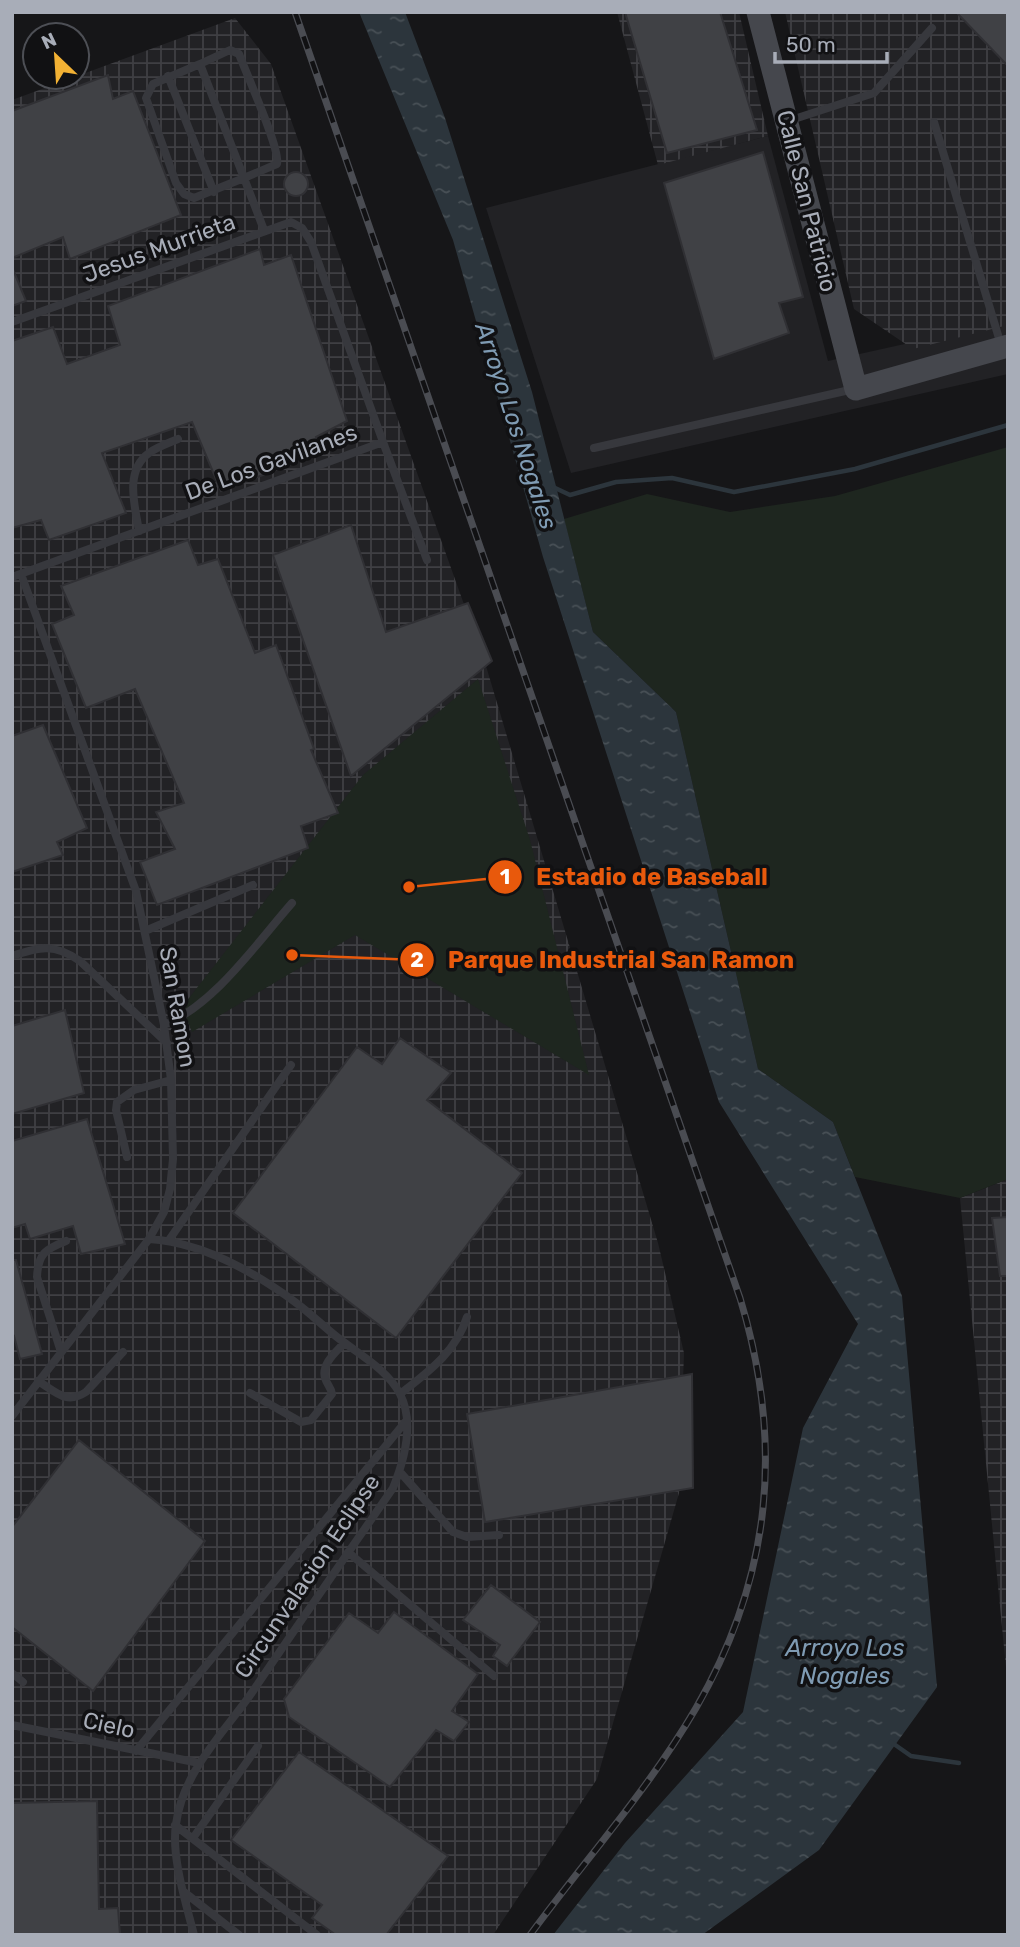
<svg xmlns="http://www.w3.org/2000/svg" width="1020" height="1947" font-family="Rubik,sans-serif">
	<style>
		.built { fill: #222225 }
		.industrial { fill: url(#industrial-grid) }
		.green { fill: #1e261f }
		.water { fill: url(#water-ripples) }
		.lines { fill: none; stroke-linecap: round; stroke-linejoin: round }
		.stream { stroke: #2c353c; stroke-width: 4.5 }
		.building { fill: #404145; stroke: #303034; stroke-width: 2 }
		.lane { stroke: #37383d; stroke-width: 8 }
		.secondary { stroke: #45474d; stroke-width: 23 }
		.rail-casing { stroke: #4a4c52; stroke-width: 7 }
		.rail { stroke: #111113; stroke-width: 4.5; stroke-dasharray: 13; stroke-linecap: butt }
		.labels { text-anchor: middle; stroke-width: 7; stroke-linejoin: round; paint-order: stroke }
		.street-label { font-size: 23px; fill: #a8adb8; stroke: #111113 }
		.water-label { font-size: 24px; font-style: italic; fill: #7f9bb3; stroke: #111113 }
		.leader { fill: none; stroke: #e8590c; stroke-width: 2.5 }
		.callout-dot { fill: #e8590c; stroke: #111113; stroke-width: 2.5 }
		.mark-label { font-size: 21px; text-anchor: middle; font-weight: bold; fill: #fff }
		.callout-label { font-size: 24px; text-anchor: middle; font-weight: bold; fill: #e8590c; stroke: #111113; stroke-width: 7; stroke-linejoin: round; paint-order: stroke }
	</style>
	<defs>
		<pattern id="industrial-grid" width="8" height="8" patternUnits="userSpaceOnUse" patternTransform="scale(1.75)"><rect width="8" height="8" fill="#222225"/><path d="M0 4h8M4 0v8" fill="none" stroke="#3f3f43"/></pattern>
		<pattern id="water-ripples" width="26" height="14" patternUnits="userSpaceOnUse" patternTransform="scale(1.75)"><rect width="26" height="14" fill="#2c353c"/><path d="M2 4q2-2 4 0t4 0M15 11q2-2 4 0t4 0" fill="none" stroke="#485056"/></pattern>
	</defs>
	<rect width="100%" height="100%" fill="#161618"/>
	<path class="built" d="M768,136L828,361L1008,321V374L571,473L486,208Z"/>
	<path class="industrial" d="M617,12H739L768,136L658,165Z
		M785,12H1008V325L913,349L854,309Z
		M235,18L271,64L486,666L658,1243L684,1353L679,1493L597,1779L493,1935H12V100Z
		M1008,1179V1688L960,1198Z"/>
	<path class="green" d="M1008,447V1179L960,1198L855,1177L833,1122L758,1069L676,712L593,632L564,519L647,494L730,512L835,496Z
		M478,679L530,840L589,1075L355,935L192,1032L182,1007L363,775Z"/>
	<path class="water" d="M359,12H405L445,118L532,392L593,632L676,712L758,1069L833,1122L902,1296L937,1687L819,1850L702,1935H553L625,1843L743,1712L803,1428L858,1324L719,1102L543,557L453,240Z"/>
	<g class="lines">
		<path class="stream" d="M553,487L570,495L616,482L672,478L734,492L855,469L1008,425
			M891,1742L911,1756L959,1763"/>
	</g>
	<path class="building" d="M625,12H720L757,130L667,153Z
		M956,12H1008V66Z
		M108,75L113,99L133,91L181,215L70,259L63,237L12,258V111Z
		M763,152L803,297L779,303L789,333L714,359L664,183Z
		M284 184a12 12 0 1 1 24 0a12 12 0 1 1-24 0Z
		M260,249L264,265L291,255L347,421L316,437L323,452L221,491L192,422L102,453L126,513L49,540L41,520L12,528V341L53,327L67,364L120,345L108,306Z
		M12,267L26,301L12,306Z
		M351,525L386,632L468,603L492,661L351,776L273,555Z
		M188,540L198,565L218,559L255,653L276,645L314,749L311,750L338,813L301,826L308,848L157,905L140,862L175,849L156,812L184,803L135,689L86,708L52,624L74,615L61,586Z
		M43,725L87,828L57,842L63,855L12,872V736Z
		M65,1010L84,1093L12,1114V1026Z
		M400,1038L451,1073L427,1100L522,1173L396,1338L233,1213L357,1047L382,1064Z
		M87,1119L125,1244L81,1254L73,1226L30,1239L25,1224L12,1228V1141Z
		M1008,1217V1276H1000L992,1218Z
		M12,1260H16L42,1354L20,1359L14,1336L12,1337Z
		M692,1374L693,1488L485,1522L467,1414Z
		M79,1440L205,1541L93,1691L12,1627V1527Z
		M491,1585L540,1622L507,1666L493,1656L500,1645L463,1620Z
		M394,1612L478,1674L452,1711L469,1722L454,1741L436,1730L390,1787L289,1717L284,1699L349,1613L378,1633Z
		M299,1752L448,1856L386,1935H336L312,1918L322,1905L231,1840Z
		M97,1801L99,1909L118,1908L120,1935H12V1803Z"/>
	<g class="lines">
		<path class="lane" d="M200,64L244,178L194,198L184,194L176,183L146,98L153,84Z
			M200,64L230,50L239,54C246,73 281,150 277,164L244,178L264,230
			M168,76L214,192
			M788,121L874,93L932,28
			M934,122L1001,345
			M12,322L291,222L302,228L311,242L383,442L12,577
			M383,442L427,560
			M594,448L854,389
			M139,531C135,506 124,471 149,453C157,447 169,443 178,439
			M145,931L253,885
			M12,956C40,947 54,943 80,961L167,1043
			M164,1025C214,1005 256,944 292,903
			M127,1157L116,1110L117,1102L134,1090L171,1080
			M149,1239C201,1242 254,1272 295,1302C310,1313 323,1326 337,1337C358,1354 387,1369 400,1394C415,1423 404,1461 393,1488C346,1556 299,1623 253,1691C224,1733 183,1771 176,1824C171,1857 186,1903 194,1935
			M169,1240L291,1065
			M61,1352L37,1277C38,1253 46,1249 66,1241
			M38,1381C56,1392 66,1405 86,1392L123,1352
			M250,1393L301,1422L311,1420L332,1394C331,1387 327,1385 325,1378C321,1364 336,1352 344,1343
			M400,1394C428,1372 456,1352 467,1317
			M12,1416L149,1239L164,1212L170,1189L173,1159L171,1080L164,1025L136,891L21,574
			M400,1472L453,1532L467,1537L499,1535
			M348,1552L494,1676
			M12,1673L23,1682
			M12,1725L199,1763
			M136,1751L406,1421
			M175,1825L317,1935
			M193,1838L258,1746
			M184,1892L239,1935"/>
		<path class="secondary" d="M758,12L856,389L1008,346"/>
		<defs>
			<path id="rail" d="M295,12L740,1298C784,1443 772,1576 696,1708C649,1789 585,1860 530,1935"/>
		</defs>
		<use href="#rail" class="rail-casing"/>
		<use href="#rail" class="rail"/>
	</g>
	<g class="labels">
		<g class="street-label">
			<text transform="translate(807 201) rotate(76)" y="8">Calle San Patricio</text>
			<text transform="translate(159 248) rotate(-20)" y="8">Jesus Murrieta</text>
			<text transform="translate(271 462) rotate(-20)" y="8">De Los Gavilanes</text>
			<text transform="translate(178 1007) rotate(80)" y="8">San Ramon</text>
			<text transform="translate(307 1576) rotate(-56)" y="8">Circunvalacion Eclipse</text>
			<text transform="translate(109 1725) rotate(12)" y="8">Cielo</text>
		</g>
		<g class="water-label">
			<text transform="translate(516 426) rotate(72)" y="8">Arroyo Los Nogales</text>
			<text x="845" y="1656">Arroyo Los<tspan x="845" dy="28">Nogales</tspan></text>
		</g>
	</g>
	<path class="leader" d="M409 887L505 877M292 955L417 960"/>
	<g class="callout-dot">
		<circle cx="409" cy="887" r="7"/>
		<circle cx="292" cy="955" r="7"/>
		<circle cx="505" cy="877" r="18"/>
		<circle cx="417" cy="960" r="18"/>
	</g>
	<g class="mark-label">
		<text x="505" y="884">1</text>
		<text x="417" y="967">2</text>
	</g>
	<g class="callout-label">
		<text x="652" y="885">Estadio de Baseball</text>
		<text x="621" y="968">Parque Industrial San Ramon</text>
	</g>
	<rect width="1020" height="1947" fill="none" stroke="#a8adb8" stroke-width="28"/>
	<g transform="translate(56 56) rotate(335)"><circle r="33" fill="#111113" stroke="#4d4f55" stroke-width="2"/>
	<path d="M0-5L12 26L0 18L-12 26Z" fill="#f2b134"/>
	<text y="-10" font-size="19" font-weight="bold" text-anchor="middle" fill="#a8adb8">N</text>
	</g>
	<path d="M775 52v10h112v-10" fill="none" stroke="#a8adb8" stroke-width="3.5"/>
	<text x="786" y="52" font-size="21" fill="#a8adb8" stroke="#111113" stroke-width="5" paint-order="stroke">50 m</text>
</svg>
